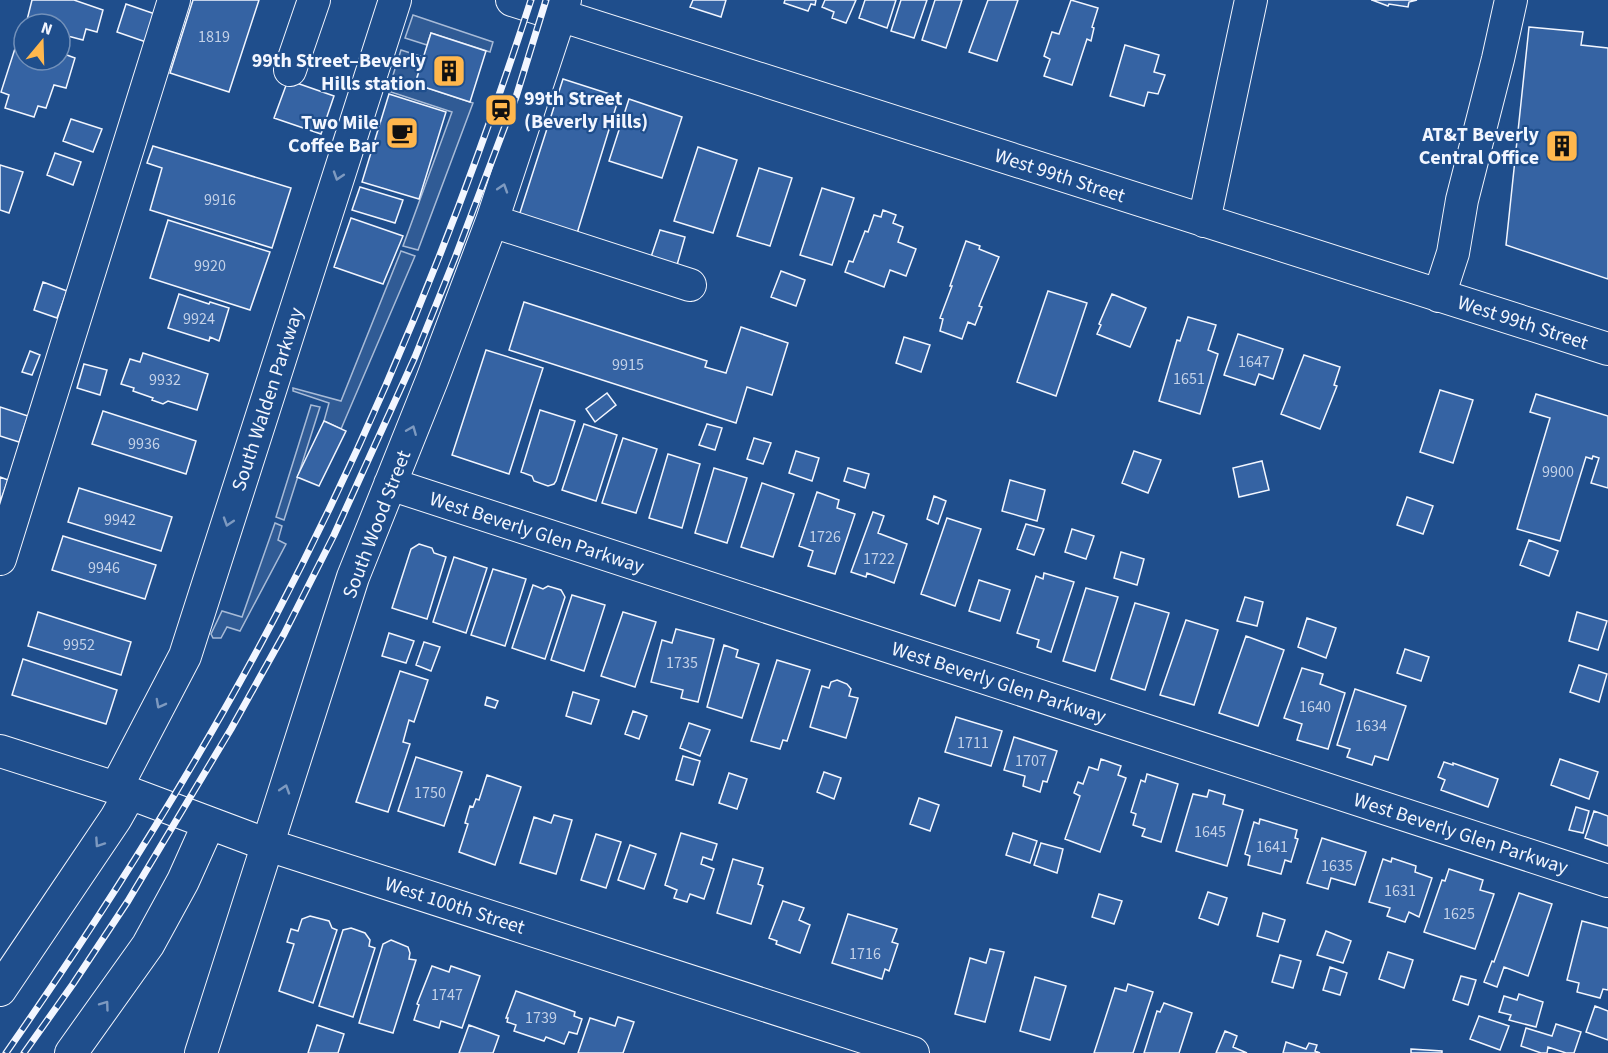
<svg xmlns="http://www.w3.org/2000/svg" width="1608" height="1053" font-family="'Source Sans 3',sans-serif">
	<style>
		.green { fill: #305b95; stroke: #a8bbd7; stroke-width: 1.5 }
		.building { fill: #3563a3; stroke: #f2f6ff; stroke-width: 1.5 }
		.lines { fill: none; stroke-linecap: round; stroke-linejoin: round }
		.minor-casing { stroke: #f2f6ff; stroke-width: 34 }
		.minor { stroke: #1f4e8c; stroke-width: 32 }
		.rail-casing { stroke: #f2f6ff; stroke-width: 7 }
		.rail { stroke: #1f4e8c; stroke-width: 4.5; stroke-dasharray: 14; stroke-linecap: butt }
		.oneway { stroke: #7e9ac0 }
		.labels { text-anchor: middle; stroke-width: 4.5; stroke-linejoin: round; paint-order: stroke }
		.number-label { font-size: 16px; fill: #c3d1e8 }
		.poi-label { font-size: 20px; font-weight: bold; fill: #f2f6ff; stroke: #1f4e8c; text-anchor: end }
		.street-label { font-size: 20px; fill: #f2f6ff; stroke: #1f4e8c }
	</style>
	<rect width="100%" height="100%" fill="#1f4e8c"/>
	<path class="green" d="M413,15L493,42L490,52L431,33L427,45L405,38Z
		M401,50L423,57L415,84L473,103L418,250L403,246L452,112L388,91Z
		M401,251L415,256L341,429L324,421L329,403L293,391V388L341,401Z
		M311,405L320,407L284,520L276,517Z
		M275,523L282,526L278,540L286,544L240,631L227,627L221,638H213L211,634L222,611L242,617Z"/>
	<path class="building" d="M32,0H74L103,10L97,32L86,29L83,40L60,34V24H26Z
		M193,0H259L229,92L170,73Z
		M693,0H726L721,17L690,7Z
		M785,0H816L815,5L811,4L808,11L784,3Z
		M825,0H856L846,23L832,18L834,12L822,7Z
		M865,0H896L887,28L859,18Z
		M901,0H927L914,38L891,31Z
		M935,0H962L946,48L922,40Z
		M988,0H1018L997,61L969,52Z
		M1071,0L1098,8L1092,27L1094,28L1091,41L1087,39L1072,85L1044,76L1050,59L1044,56L1052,32L1059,34Z
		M1372,0H1371H1417L1409,2L1408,7L1389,4L1388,6Z
		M126,4L155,14L146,42L117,32Z
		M1529,27L1583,32L1581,45L1608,48V279L1506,245Z
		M431,33L486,51L470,102L415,84Z
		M19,36L24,37V60H60V49L65,50L64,54L75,58L66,88L54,85L46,108L38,106L34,117L5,108L9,95L1,92Z
		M1125,45L1159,55L1154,72L1165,75L1158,94L1148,92L1144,106L1110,96Z
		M563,79L619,97L575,240L517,222Z
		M288,80L334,96L321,134L274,118Z
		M389,94L446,112L419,199L362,182Z
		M629,99L682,117L662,178L609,161Z
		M71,119L102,129L93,152L63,141Z
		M153,146L291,188L272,248L150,210L162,168L147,163Z
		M698,147L737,160L713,233L674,221Z
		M55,153L81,162L73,185L47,175Z
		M0,165L23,172L9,213L0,210Z
		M759,168L792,178L770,246L737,236Z
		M360,187L403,200L395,223L352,210Z
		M822,188L854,198L832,265L800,255Z
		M883,210L896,215L893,223L903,227L898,242L916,249L906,276L890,270L884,287L845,272L849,261L853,262L865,231L868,232L874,215L881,217Z
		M351,218L403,236L383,284L334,267Z
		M168,220L270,252L250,310L150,278Z
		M660,230L685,237L677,265L651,257Z
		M966,241L980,246L979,249L999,257L979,306L982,307L975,325L968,322L962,339L940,331L943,319L940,318L952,286H950Z
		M781,271L805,280L796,306L771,297Z
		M43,282L67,291L57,318L34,310Z
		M1048,291L1087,303L1056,396L1017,382Z
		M179,294L209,304L210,302L229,308L219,341L210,337L209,341L168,328Z
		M1112,294L1146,308L1130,347L1097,334L1101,325L1099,324Z
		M524,302L707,361L705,367L726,373L741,327L788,343L772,395L747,387L736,423L509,350Z
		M1188,317L1216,325L1208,350L1218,354L1200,414L1159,401L1177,340L1180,341Z
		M1238,334L1283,349L1273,379L1259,374L1255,385L1224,375Z
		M904,337L930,345L921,372L896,363Z
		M486,350L543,368L509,474L452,455Z
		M30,351L40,355L32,375L22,372Z
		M143,353L208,374L197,410L168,401L163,404L152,400L153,398L133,391L134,388L121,384L130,359L140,362Z
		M1304,355L1340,367L1334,385L1337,386L1320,429L1281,414Z
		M84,364L107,370L100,395L77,388Z
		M1440,390L1473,400L1453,463L1420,452Z
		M607,393L616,405L595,422L586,409Z
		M1536,394L1608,416V488L1591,483L1599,458L1593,456L1592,459L1586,457L1560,541L1517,529L1550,418L1530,412Z
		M0,407L28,416L19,442L0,436Z
		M540,410L575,421L556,481L554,484L548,486L534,481L532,476L521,472Z
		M103,411L196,441L186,474L92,444Z
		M324,421L346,431L319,486L297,477Z
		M584,424L617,435L596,501L562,490Z
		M707,424L722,428L715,450L699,445Z
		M623,438L657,449L636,513L602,503Z
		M754,438L771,443L763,464L747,459Z
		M796,451L819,458L812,481L789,473Z
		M1134,451L1161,460L1148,493L1122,483Z
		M668,454L700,464L682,528L649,518Z
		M1262,461L1269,490L1239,497L1233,468Z
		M714,468L747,478L727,543L695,533Z
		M848,468L869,474L865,488L844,481Z
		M0,477L8,480L0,502Z
		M1010,480L1045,490L1037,521L1002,511Z
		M762,483L794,494L773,557L741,547Z
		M79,488L172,517L161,551L68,522Z
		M817,492L839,500L837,508L855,514L835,574L808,566L813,551L799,546Z
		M934,496L946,501L938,524L927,519Z
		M1407,497L1433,506L1423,534L1397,525Z
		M873,512L884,516L878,533L907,544L894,583L867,573L866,577L851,572Z
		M947,518L981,529L955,606L921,594Z
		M1026,524L1044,529L1034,555L1017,549Z
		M1072,529L1094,536L1086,559L1065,552Z
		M63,536L156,565L145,599L52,570Z
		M1529,540L1558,551L1549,576L1520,565Z
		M419,544L432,548L434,553L446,557L427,619L392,608L411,549Z
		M1121,552L1144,559L1137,585L1114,578Z
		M454,557L487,568L466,633L433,622Z
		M493,569L526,579L505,646L471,635Z
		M1044,573L1074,582L1051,652L1037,647L1039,640L1017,633L1036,576L1043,579Z
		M979,580L1010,590L1000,621L969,611Z
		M533,585L543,589L548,586L561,590L565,597L545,659L512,648Z
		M1086,588L1118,597L1095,671L1063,661Z
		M572,595L605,605L584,671L551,660Z
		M1245,597L1263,602L1257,626L1237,621Z
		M1135,603L1169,613L1145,690L1111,679Z
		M38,612L131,642L121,675L28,646Z
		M623,612L656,622L635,687L601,676Z
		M1577,612L1607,621L1598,650L1569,641Z
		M1307,618L1336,628L1326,658L1298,647Z
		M1186,620L1218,630L1194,705L1160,695Z
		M676,629L714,639L698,702L681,698L683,690L651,682L662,640L672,643Z
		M389,633L414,641L406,663L382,656Z
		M1246,636L1284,650L1258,726L1219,713Z
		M424,642L440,647L431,671L416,665Z
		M724,645L738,650L736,657L759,664L742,718L707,707Z
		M1405,649L1429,657L1421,681L1397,673Z
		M23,659L117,690L106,724L12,695Z
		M777,660L810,670L787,741L783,740L780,749L751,741Z
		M1579,665L1607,674L1599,702L1570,692Z
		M1302,668L1323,674L1320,684L1345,693L1328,749L1297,740L1302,724L1284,718Z
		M400,671L428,680L414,722L409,720L403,742L410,744L388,812L356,802Z
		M837,680L847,684L851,689L849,696L858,698L846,738L810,727L822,686L829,688L831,682Z
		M1355,689L1406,706L1388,760L1375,756L1372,765L1347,757L1350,749L1337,745Z
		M573,692L599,700L591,724L566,716Z
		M487,697L498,701L495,708L485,705Z
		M633,711L647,716L639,739L625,734Z
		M956,717L1002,731L991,766L945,752Z
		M689,723L710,730L700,756L680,748Z
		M1014,737L1057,751L1047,782L1043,781L1040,792L1023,786L1025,776L1004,770Z
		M683,756L700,761L693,785L676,780Z
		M416,757L462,772L444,826L398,811Z
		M1101,759L1121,766L1118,775L1126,778L1100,852L1065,839L1080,796L1074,793L1078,782L1083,784L1089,767L1098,770Z
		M1560,759L1598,772L1589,799L1551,785Z
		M1444,762L1453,765V763L1498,779L1488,807L1441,790L1445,780L1438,777Z
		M824,772L841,778L834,799L817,792Z
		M729,773L747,779L737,809L719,803Z
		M1147,774L1178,784L1161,842L1142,836L1145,829L1133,825L1136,814L1131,812L1141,780L1145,782Z
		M487,775L521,787L495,865L459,852L468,824L465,823L470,806L473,807L476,799L479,800Z
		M1209,790L1225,795L1223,804L1243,810L1227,866L1176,851L1193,794L1207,797Z
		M919,798L939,805L930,831L910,824Z
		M1576,807L1589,811L1583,833L1569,830Z
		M1594,811L1608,816V846L1585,838Z
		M554,815L572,820L556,874L520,863L534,817L551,823Z
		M1260,819L1297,830L1295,838L1298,839L1291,862L1285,860L1281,874L1248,865L1250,856L1245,854L1254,822L1259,824Z
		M681,833L717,844L712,860L703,857L701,864L714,869L704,899L690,894L687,902L674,898L677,890L665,885Z
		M1013,833L1037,841L1030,863L1006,855Z
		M596,834L621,842L606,888L581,880Z
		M1322,838L1366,852L1355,885L1331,878L1328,889L1307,883Z
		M1041,843L1063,849L1057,873L1034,865Z
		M630,845L656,854L644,889L618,880Z
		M1392,858L1416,866L1415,872L1432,878L1419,917L1409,912L1405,922L1387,916L1390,908L1369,902L1383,859L1391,862Z
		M733,859L763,868L758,884L763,886L751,924L717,913Z
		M1449,869L1483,880L1480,890L1494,894L1475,949L1424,932L1442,880L1445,881Z
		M1208,892L1227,898L1218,925L1199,918Z
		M1519,893L1552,904L1528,976L1504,967L1497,987L1484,982L1492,961L1494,962Z
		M1099,894L1122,901L1114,924L1092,917Z
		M783,901L804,908L799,920L810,925L800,953L776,944L777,941L769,938Z
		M1263,913L1285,920L1278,942L1257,936Z
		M848,914L897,929L892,942L898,944L889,971L885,969L882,979L832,963Z
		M310,916L329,921L332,928L337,930L313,1003L279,991L294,944L287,942L291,929L298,931L302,919Z
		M1582,921L1608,928V990L1603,989L1600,998L1577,992L1579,983L1567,980Z
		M351,928L365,933L370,940L369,946L375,948L353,1017L319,1006L343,930Z
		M1326,931L1351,941L1343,963L1317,955Z
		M391,940L408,947L410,953L409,959L416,960L393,1033L359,1023L383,944Z
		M990,949L1004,952L985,1022L955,1014L970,958L986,963Z
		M1388,952L1413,960L1404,988L1379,979Z
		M1280,955L1301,961L1293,988L1272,982Z
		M432,966L449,972L451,966L480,976L462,1028L441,1021L439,1028L414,1020L419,1005L417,1004Z
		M1330,967L1347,973L1340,995L1323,990Z
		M1461,976L1476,980L1468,1005L1453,1000Z
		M1035,977L1066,986L1050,1040L1020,1031Z
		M1128,984L1153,992L1133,1053H1094L1115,988L1126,991Z
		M516,991L575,1012L574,1016L582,1019L577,1034L569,1032L564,1044L546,1037L544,1041L514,1031L516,1025L507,1022L508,1018H506Z
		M1519,994L1543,1002L1536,1027L1509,1020L1511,1015L1499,1012L1504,996L1517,1000Z
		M1164,1003L1192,1013L1179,1053H1144L1157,1011L1160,1012Z
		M1595,1006L1608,1011V1040L1586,1032Z
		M1479,1016L1509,1026L1500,1050L1470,1039Z
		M618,1017L634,1022L623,1053H578L590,1018L615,1026Z
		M1556,1024L1581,1032L1574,1053H1566L1548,1047L1547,1053H1541L1521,1046L1526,1028L1552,1036Z
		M317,1025L344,1034L338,1053H308Z
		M469,1025L499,1036L493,1053H459Z
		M1225,1031L1237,1036L1233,1047L1247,1053H1216Z
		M1286,1042L1306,1049L1309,1043L1317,1045L1315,1051L1320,1053H1283Z
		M1411,1049L1442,1051V1053H1411Z"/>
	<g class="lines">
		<defs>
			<path id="minor" d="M512,0L1608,349
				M290,70L314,0
				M492,221L690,285
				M1204,221L1251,0
				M1439,296L1453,253L1462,200L1498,59L1511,0
				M390,484L1608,881
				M0,559L174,0
				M0,751L116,788L268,845L913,1053
				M116,788L185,656L395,0
				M0,990L116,818L130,793
				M71,1053L148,945L183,881L209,823
				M201,1053L353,577L432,380L492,221L565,0"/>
		</defs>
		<use href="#minor" class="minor-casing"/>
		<use href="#minor" class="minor"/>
		<defs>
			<path id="rail" d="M6,1053C103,914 195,769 274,619C378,421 462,213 531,0
				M24,1053L73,984L128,901L231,729L284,634L334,535L415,357L455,258L516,97L546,0"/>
		</defs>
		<use href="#rail" class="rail-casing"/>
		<use href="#rail" class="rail"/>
	</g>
	<defs><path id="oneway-chevron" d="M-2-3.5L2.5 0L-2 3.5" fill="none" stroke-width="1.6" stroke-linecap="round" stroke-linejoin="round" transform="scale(1.5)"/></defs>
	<g class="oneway">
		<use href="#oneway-chevron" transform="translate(338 176) rotate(108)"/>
		<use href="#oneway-chevron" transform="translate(503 188) rotate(-72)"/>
		<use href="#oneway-chevron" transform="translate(412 430) rotate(-68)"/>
		<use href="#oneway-chevron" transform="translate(228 522) rotate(108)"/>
		<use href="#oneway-chevron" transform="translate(160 704) rotate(118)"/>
		<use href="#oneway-chevron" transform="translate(285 789) rotate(-72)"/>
		<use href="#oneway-chevron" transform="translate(99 843) rotate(124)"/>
		<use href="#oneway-chevron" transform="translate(105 1005) rotate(-54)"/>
	</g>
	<defs>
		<symbol id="building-square" viewBox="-11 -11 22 22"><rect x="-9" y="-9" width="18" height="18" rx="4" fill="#ffb74d" stroke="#1f4e8c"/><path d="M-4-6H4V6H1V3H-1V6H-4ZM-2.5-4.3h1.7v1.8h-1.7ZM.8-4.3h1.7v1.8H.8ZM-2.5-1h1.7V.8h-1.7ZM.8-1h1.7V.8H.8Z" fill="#111"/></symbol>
		<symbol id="station-square" viewBox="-11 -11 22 22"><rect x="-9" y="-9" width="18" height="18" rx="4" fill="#ffb74d" stroke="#1f4e8c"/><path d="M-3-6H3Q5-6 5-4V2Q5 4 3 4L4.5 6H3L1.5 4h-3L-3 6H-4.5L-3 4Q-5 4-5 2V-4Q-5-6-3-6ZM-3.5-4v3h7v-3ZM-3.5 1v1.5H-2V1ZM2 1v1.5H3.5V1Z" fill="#111"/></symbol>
		<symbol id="cafe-square" viewBox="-11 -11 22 22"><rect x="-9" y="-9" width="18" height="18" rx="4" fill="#ffb74d" stroke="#1f4e8c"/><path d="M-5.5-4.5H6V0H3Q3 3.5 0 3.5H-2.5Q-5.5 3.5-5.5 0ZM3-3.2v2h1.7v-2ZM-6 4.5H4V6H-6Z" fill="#111"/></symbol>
	</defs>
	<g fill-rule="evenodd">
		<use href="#building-square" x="430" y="52" width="38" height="38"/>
		<use href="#station-square" x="482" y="91" width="38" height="38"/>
		<use href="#cafe-square" x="383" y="114" width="38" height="38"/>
		<use href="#building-square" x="1543" y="127" width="38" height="38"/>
	</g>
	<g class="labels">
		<g class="number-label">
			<text x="214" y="42">1819</text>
			<text x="220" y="205">9916</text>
			<text x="210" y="271">9920</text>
			<text x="199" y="324">9924</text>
			<text x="1254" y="367">1647</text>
			<text x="628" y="370">9915</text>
			<text x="1189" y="384">1651</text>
			<text x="165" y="385">9932</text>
			<text x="144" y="449">9936</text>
			<text x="1558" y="477">9900</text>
			<text x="120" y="525">9942</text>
			<text x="825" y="542">1726</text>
			<text x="879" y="564">1722</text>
			<text x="104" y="573">9946</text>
			<text x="79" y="650">9952</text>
			<text x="682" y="668">1735</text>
			<text x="1315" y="712">1640</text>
			<text x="1371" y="731">1634</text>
			<text x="973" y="748">1711</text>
			<text x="1031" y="766">1707</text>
			<text x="430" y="798">1750</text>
			<text x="1210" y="837">1645</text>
			<text x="1272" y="852">1641</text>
			<text x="1337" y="871">1635</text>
			<text x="1400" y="896">1631</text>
			<text x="1459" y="919">1625</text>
			<text x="865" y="959">1716</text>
			<text x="447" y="1000">1747</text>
			<text x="541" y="1023">1739</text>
		</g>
		<g class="poi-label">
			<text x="426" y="67">99th Street–Beverly<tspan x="426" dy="23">Hills station</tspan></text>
			<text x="524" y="105" text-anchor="start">99th Street<tspan x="524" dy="23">(Beverly Hills)</tspan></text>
			<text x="379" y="129">Two Mile<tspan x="379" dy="23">Coffee Bar</tspan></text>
			<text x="1539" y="141">AT&amp;T Beverly<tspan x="1539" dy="23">Central Office</tspan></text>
		</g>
		<g class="street-label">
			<text transform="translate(1060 175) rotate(18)" y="7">West 99th Street</text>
			<text transform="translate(1523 322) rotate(18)" y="7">West 99th Street</text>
			<text transform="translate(267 399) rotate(-72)" y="7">South Walden Parkway</text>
			<text transform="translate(376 524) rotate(-69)" y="7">South Wood Street</text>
			<text transform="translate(537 532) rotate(18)" y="7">West Beverly Glen Parkway</text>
			<text transform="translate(999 682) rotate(18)" y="7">West Beverly Glen Parkway</text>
			<text transform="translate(1461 833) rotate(18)" y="7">West Beverly Glen Parkway</text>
			<text transform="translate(455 905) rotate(18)" y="7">West 100th Street</text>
		</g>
	</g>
	<g transform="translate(42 42) rotate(19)"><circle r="28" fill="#1f4e8c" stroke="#7391ba" stroke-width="1.5"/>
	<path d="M0-4.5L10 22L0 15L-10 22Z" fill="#ffb74d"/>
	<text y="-9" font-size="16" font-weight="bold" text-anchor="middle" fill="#f2f6ff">N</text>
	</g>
</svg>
